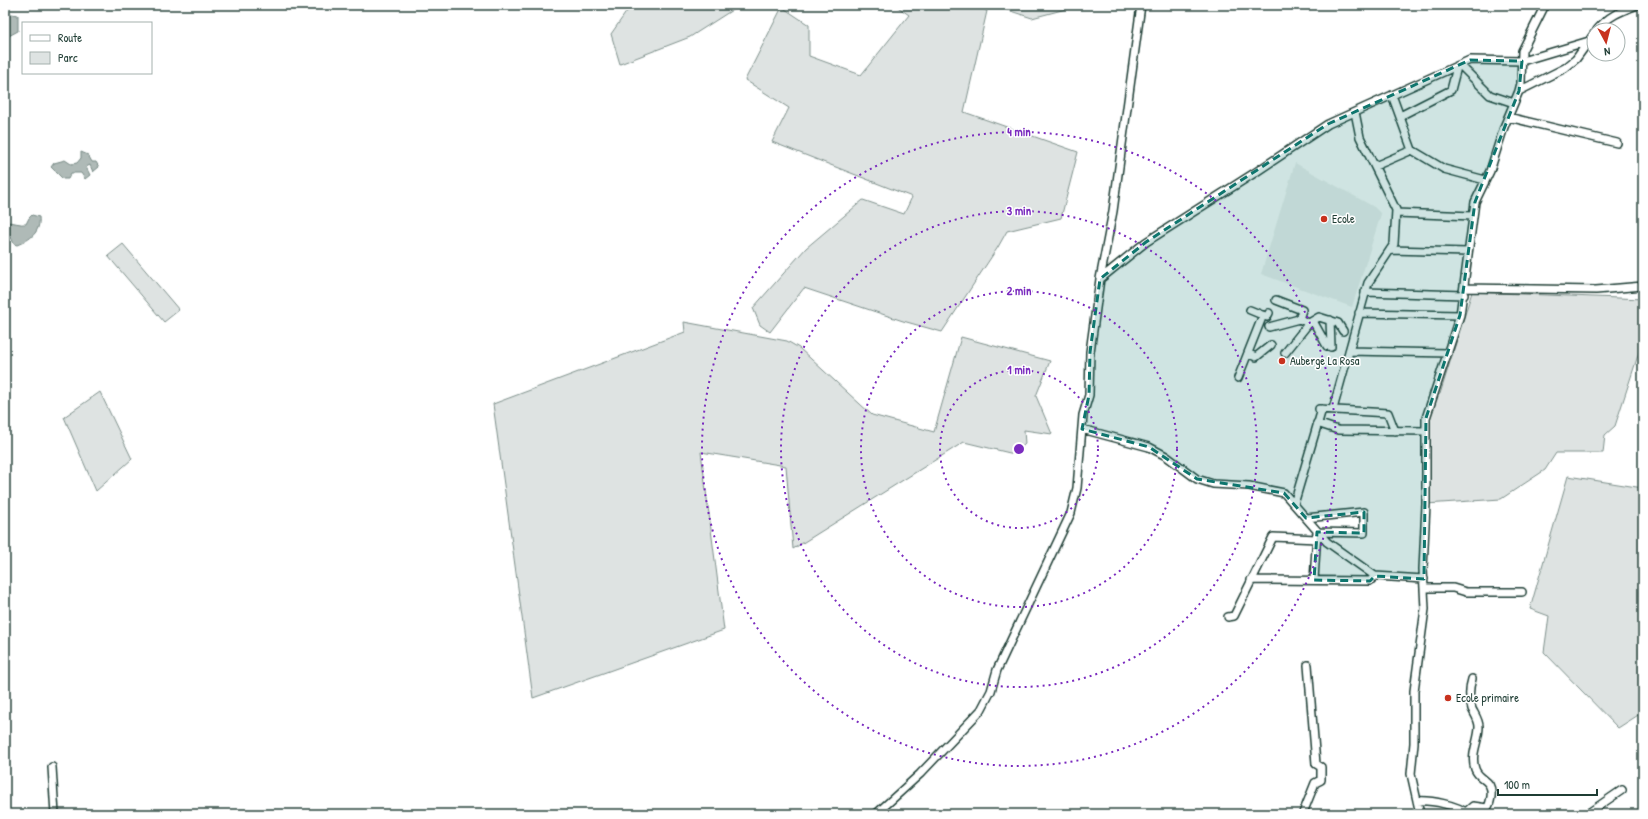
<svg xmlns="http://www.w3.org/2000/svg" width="1648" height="819" font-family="'Patrick Hand',sans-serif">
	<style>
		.built { fill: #eef1f0 }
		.green { fill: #dee3e2; stroke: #7e908b }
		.water { fill: #afbab7; stroke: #758883 }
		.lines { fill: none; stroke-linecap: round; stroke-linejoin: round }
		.street-casing { stroke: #1f3d34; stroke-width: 10 }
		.street { stroke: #fff; stroke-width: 7 }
		.marked { fill: #0f766e; fill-opacity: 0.2; stroke: #0f766e; stroke-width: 3; stroke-dasharray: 8 5; stroke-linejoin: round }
		.ring { fill: none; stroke: #7b2cbf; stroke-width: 2; stroke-dasharray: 2 4 }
		.poi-dot { fill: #c8321e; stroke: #fff; stroke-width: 1.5 }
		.labels { text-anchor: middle; stroke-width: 3; stroke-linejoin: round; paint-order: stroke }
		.poi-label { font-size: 12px; fill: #1f3d34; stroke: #fff; text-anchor: start }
		.centre { fill: #7b2cbf; stroke: #fff; stroke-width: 2 }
		.ring-label { font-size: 12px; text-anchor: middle; font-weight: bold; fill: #7b2cbf; stroke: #fff; stroke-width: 3; stroke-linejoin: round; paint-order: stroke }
	</style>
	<rect width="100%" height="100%" fill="#fff"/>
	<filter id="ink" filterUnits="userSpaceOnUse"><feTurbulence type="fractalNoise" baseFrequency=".025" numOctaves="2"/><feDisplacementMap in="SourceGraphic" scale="8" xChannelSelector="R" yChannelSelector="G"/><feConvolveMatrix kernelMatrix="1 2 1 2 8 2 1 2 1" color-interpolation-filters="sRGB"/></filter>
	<g filter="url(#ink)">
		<path class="built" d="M1295,163L1374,207L1381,214L1352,307L1261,274Z"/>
		<path class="green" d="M640,5H740L690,37L620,64L611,34L627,11Z
			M895,5H974L987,11L964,112L1078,152L1061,218L1007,231L998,247L942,332L903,321L804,288L770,332L760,325L753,308L806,248L863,200L904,214L912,197L772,142L789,108L745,80L782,7L809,25V56L861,75L909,15Z
			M992,5H1081L1032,18Z
			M123,244L179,310L164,322L108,256Z
			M1472,292L1643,299V340L1615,426L1605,435L1603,453H1556L1545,470L1501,499L1426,504V418L1431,399L1440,394Z
			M684,322L787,341L799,348L872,415L934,432L961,337L1050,361L1036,396L1052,434L1024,430L1025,444L1014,454L964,442L793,549L786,466L701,452L724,630L533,698L493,404L685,332Z
			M100,392L132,459L96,491L64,417Z
			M1568,476L1643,488V712L1618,728L1544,652L1549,616L1530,609Z"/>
		<path class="water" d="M5,13L18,15V31L5,38Z
			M81,152L88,155L92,162H96L99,167L93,172L90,165L86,167L90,175L85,179L81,173H71L68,179H63L51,167L54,163L65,160L71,164L77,163L81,158Z
			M32,215L39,217C41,232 30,240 17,245L14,244L11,237L5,238V219L7,222C14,222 20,225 26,224L29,218Z"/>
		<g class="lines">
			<defs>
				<path id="street" d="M1597,30C1608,16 1621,11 1637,5
					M1460,65L1490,95L1514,103
					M1519,91L1565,68L1576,59L1594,34
					M1392,95L1412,150L1444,169L1485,180
					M1400,116L1451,90L1457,67
					M1508,117L1617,143
					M1375,166L1412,150
					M1396,213L1473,216
					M1390,250L1468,252
					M1100,279L1113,211L1141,5
					M1464,288L1596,290L1643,286
					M1365,292L1464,295
					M1276,300L1302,310L1299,319
					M1250,310L1267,317L1269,313
					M1359,313L1460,315
					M1330,320L1331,347
					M1313,321L1327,346
					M1269,327L1299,319L1309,323
					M1349,351L1448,353
					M1285,353L1309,323L1319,317L1338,323L1343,331
					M1249,354L1256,357L1271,345
					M1238,378L1263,315
					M1319,409L1388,413L1395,431
					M1333,409L1368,283L1394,244L1396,210L1360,137L1355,112
					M1317,423L1338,430L1426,431
					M1082,429L1149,447L1166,456L1197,479L1213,484L1249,486L1284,493L1327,542L1375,576L1424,579
					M1294,504L1322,409
					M1306,518L1364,512V533L1317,532L1314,580
					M1251,580L1370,581L1375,576
					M1425,588H1453L1466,592H1522
					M1228,617L1234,616L1273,537L1317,539
					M52,767L55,814
					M1417,801C1431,800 1458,805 1468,814
					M1466,812L1473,806L1487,808C1490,805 1490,801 1491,797C1493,778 1480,782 1475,769C1470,754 1479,741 1479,727C1479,720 1475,715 1472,709C1469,700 1469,688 1472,679
					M1303,813L1315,783L1321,780V767L1316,764L1308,665
					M876,814L920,774L981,710L991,691L997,670L1071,513L1077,488L1083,415L1089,395L1090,352L1100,279L1146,242L1256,172L1328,124L1470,60L1522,61L1589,41
					M1420,814L1411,774L1414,743V691L1425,609L1423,569L1426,504V418L1460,315L1475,202L1490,171L1504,127L1519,91L1521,83L1522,51L1545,5
					M1587,814L1622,790"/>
			</defs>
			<use href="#street" class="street-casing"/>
			<use href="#street" class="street"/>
		</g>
	</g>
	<path class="marked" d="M1470,60L1522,61L1519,91L1475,202L1460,315L1426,418L1424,579L1375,576L1370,581L1314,580L1317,532L1364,533V512L1306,518L1284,493L1197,479L1149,447L1082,429L1089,395L1090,352L1100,279L1146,242L1328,124Z"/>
	<g class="ring">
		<circle cx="1019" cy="449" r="79"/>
		<circle cx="1019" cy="449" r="158"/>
		<circle cx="1019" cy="449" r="238"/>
		<circle cx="1019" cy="449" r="317"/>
	</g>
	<g class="poi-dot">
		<circle cx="1324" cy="219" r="4"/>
		<circle cx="1282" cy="361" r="4"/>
		<circle cx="1448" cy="698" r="4"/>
	</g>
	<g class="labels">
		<g class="poi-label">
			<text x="1332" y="223">Ecole</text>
			<text x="1290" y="365">Auberge La Rosa</text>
			<text x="1456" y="702">Ecole primaire</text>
		</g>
	</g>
	<circle cx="1019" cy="449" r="6" class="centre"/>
	<g class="ring-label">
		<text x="1019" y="136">4 min</text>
		<text x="1019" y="215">3 min</text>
		<text x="1019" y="295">2 min</text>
		<text x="1019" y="374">1 min</text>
	</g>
	<rect width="1648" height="819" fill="none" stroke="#fff" stroke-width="20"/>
	<rect x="10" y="10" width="1628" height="799" fill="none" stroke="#1f3d34" stroke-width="1.5" filter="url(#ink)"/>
	<rect x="22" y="22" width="130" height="52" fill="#ffffff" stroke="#a5b1ae"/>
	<rect x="30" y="35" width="20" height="6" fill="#ffffff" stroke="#a5b1ae"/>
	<text x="58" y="42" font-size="12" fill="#1f3d34">Route</text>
	<rect x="30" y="52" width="20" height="12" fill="#dee3e2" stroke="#a5b1ae"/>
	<text x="58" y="62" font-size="12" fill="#1f3d34">Parc</text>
	<g transform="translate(1606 42) rotate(173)"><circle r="19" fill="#ffffff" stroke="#a5b1ae"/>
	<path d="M0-3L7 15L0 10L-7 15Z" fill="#c8321e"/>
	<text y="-6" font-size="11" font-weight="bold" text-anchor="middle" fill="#1f3d34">N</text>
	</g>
	<path d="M1498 789v6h99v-6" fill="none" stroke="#1f3d34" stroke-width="2"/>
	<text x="1504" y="789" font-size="12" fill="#1f3d34" stroke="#ffffff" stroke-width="3" paint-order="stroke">100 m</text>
</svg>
